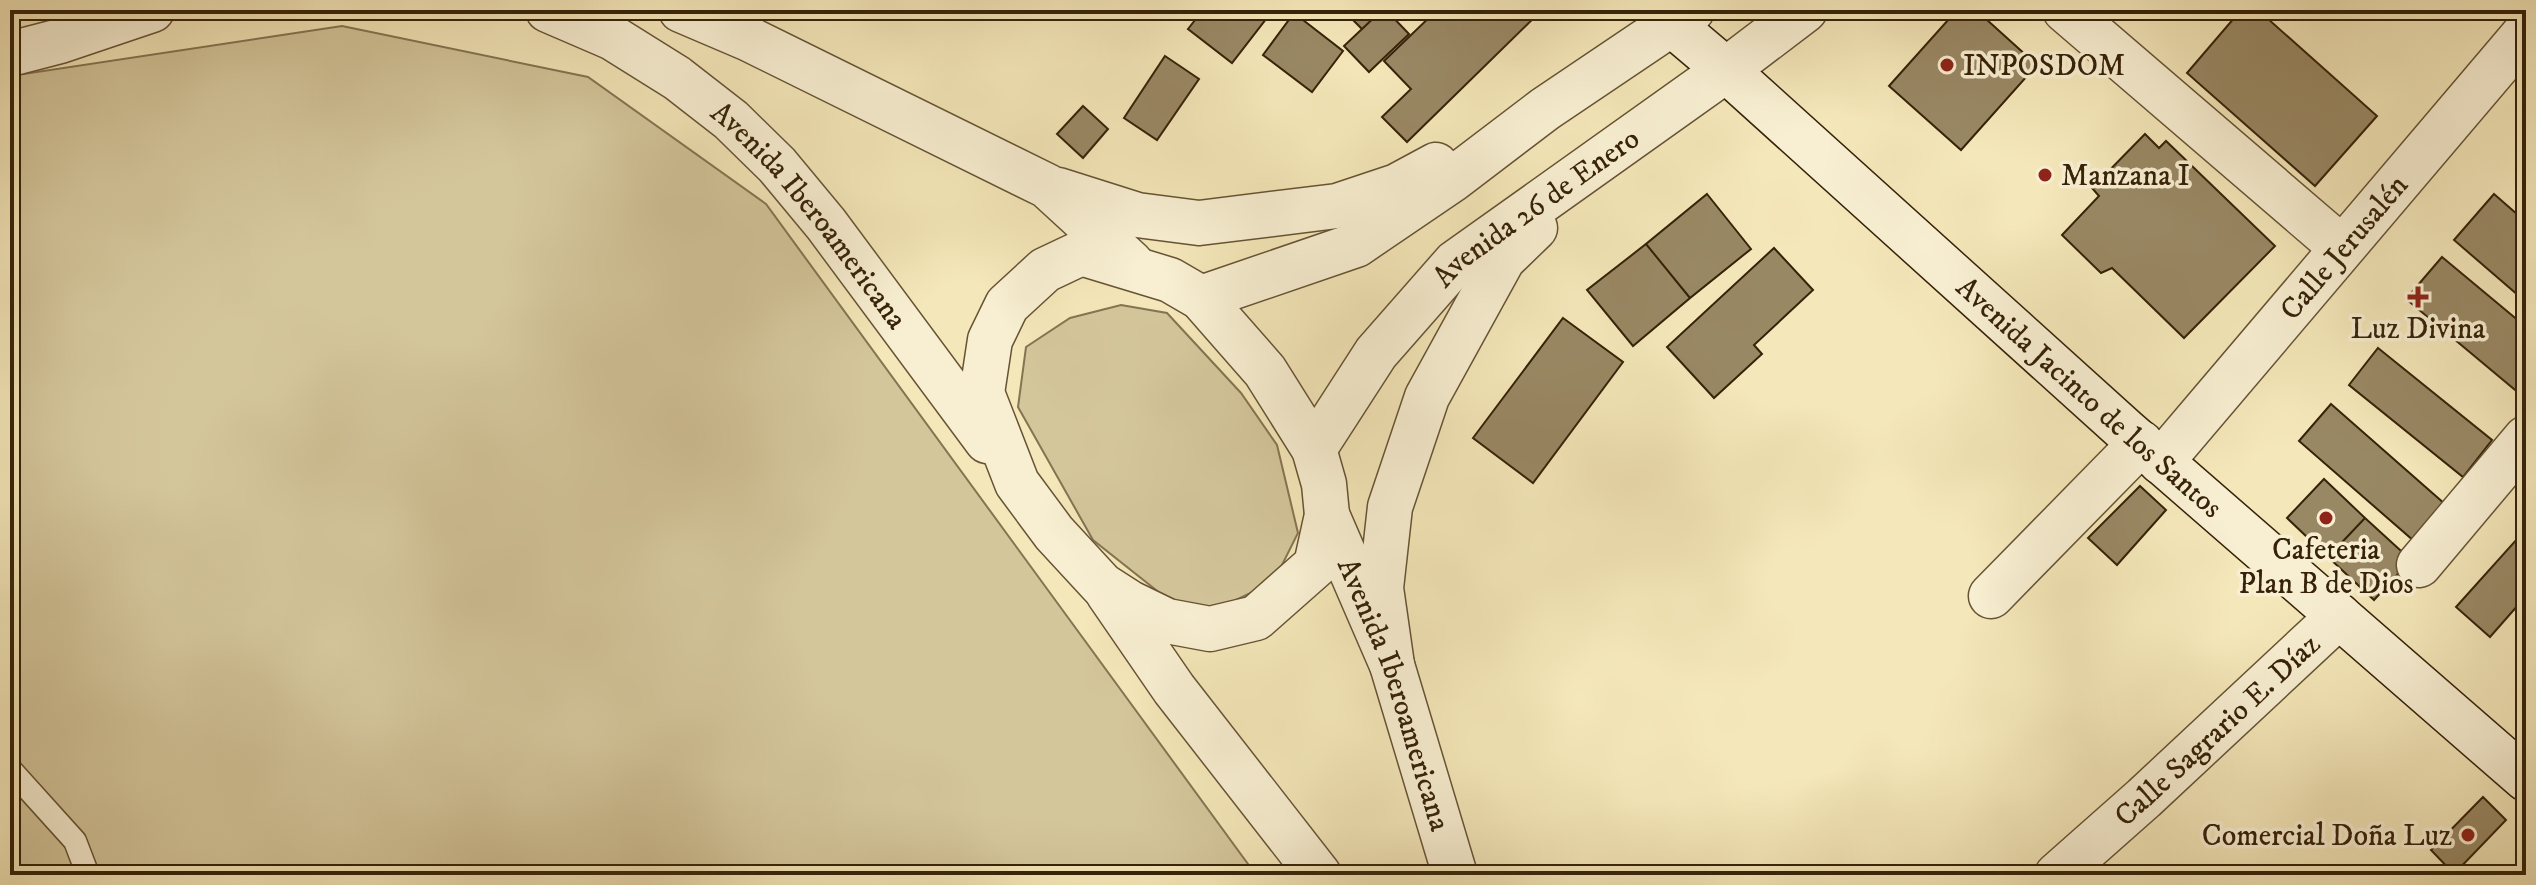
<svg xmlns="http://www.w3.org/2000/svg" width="2536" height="885" font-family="'IM FELL DW Pica',serif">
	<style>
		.green { fill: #d4c69b; stroke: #857452; stroke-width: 2 }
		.building { fill: #998864; stroke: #362208; stroke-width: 2 }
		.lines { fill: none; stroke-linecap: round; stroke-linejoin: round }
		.service-casing { stroke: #665334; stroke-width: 25 }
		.minor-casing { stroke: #665334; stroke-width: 47 }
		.tertiary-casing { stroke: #665334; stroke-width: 47 }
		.secondary-casing { stroke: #362208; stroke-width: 47 }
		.service { stroke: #f8efd2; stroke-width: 22 }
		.minor { stroke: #f8efd2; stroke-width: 44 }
		.tertiary { stroke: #f8efd2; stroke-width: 44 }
		.secondary { stroke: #f8efd2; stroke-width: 44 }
		.poi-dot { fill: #8f2418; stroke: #f8efd2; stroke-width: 3 }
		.labels { text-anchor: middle; stroke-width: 7; stroke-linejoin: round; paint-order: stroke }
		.poi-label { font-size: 30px; fill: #362208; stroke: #f8efd2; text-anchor: start }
		.street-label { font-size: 30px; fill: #362208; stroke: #f8efd2 }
	</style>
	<rect width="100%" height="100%" fill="#f4e7b9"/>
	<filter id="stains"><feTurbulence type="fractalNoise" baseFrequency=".0025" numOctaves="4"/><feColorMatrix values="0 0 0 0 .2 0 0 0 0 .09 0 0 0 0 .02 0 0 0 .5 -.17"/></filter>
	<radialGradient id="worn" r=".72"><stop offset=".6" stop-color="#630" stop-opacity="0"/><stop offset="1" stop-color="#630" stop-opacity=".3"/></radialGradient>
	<path class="green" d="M342,26L588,77L766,204L1256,875H10V76Z
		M1121,305L1167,313L1241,393L1277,445L1298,533L1282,565L1259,589L1215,610L1180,609L1093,540L1018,407L1026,347L1070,318Z"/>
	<path class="building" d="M1203,10H1273L1232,63L1188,29Z
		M1343,10H1382L1362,29Z
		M1382,10H1386L1409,34L1369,72L1344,46Z
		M1437,10H1542L1407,142L1382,117L1411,89L1384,61Z
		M1957,10H1976L2037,65L1961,150L1889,86Z
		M2241,10H2258L2377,116L2315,186L2187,73Z
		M1294,13L1343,51L1312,92L1263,55Z
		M1165,56L1199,79L1157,140L1124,118Z
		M1083,106L1108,129L1083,158L1057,134Z
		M2145,134L2159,148L2166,141L2275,246L2184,338L2112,268L2101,273L2062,235L2099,196L2092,188Z
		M1707,194L1751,249L1690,298L1646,244Z
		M2494,194L2526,222V302L2454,240Z
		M1646,244L1690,298L1633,346L1587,290Z
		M1774,248L1813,290L1754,345L1762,354L1714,398L1667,347Z
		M2442,257L2526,327V399L2406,299Z
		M1563,318L1623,362L1533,483L1473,438Z
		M2378,348L2492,440L2463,477L2349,385Z
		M2331,404L2454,512L2422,548L2299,441Z
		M2324,479L2365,518L2328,557L2287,518Z
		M2140,486L2166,510L2117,565L2088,538Z
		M2365,518L2411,560L2374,600L2328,557Z
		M2526,529V596L2490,637L2456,607Z
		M2483,797L2506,820L2454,874L2431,850Z"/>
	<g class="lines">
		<defs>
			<path id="service" d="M10,769L75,841L88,875"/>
			<g id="minor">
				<path d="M2065,10L2342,248"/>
				<path id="s1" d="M2161,462L2526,32"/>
				<path d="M2419,565L2526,438"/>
				<path d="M1991,596L2141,443"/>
				<path id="s2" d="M2057,875L2144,798L2339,616"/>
			</g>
			<g id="tertiary">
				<path id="s3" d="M548,10L613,38L677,78L731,120L777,165L826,224L987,441"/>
				<path d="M681,10L749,39L1047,186L1131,263"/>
				<path d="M10,54L60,41L152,10"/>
				<path d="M1058,190L1137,215L1199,223L1337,206L1397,186L1436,165"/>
				<path d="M1081,253L1170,280L1201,298L1265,371L1314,449L1324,484L1327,515L1316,565L1256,618L1210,629L1167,621L1130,603L1102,585L1054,533L1017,483L982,393L990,340L1007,305L1045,270Z"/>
				<path d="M1201,298L1356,245L1453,179L1545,109L1692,10"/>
				<path id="s4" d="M1314,449L1376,353L1455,263L1726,70L1805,10"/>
				<path id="s5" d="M1327,515L1392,665L1455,875"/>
				<path d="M1108,593L1174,689L1319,875"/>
				<path d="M1392,665L1381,588L1390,507L1427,397L1503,259L1535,228"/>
			</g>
			<g id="secondary">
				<path id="s6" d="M1655,10L1726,70L2126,431L2526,779"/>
			</g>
		</defs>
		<use href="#service" class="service-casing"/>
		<use href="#minor" class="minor-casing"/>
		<use href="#tertiary" class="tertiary-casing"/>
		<use href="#secondary" class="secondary-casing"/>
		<use href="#service" class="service"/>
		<use href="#minor" class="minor"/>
		<use href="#tertiary" class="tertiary"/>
		<use href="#secondary" class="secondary"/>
	</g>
	<g class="poi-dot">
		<circle cx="1947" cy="65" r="8"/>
		<circle cx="2045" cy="175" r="8"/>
		<path d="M2414 285h8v8h8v8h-8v8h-8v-8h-8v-8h8z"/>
		<circle cx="2326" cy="518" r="8"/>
		<circle cx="2468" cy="835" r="8"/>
	</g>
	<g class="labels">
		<g class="poi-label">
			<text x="1963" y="75">INPOSDOM</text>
			<text x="2061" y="185">Manzana I</text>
			<text x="2418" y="338" text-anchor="middle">Luz Divina</text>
			<text x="2326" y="559" text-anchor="middle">Cafeteria<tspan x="2326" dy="34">Plan B de Dios</tspan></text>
			<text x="2452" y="845" text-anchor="end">Comercial Doña Luz</text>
		</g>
		<g class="street-label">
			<text dy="10" stroke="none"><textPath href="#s4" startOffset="332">Avenida 26 de Enero</textPath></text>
			<text dy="10" stroke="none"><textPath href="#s3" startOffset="338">Avenida Iberoamericana</textPath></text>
			<text dy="10" stroke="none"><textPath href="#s1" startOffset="282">Calle Jerusalén</textPath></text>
			<text dy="10" stroke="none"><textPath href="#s6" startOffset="582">Avenida Jacinto de los Santos</textPath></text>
			<text dy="10" stroke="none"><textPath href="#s5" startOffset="192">Avenida Iberoamericana</textPath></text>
			<text dy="10" stroke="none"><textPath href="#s2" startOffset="216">Calle Sagrario E. Díaz</textPath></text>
		</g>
	</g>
	<rect width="2536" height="885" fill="none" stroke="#f4e7b9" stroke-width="40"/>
	<rect x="12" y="12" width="2512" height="861" fill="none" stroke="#362208" stroke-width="4"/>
	<rect x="20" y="20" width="2496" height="845" fill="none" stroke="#362208" stroke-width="2"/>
	<rect width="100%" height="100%" filter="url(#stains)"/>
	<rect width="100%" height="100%" fill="url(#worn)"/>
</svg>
